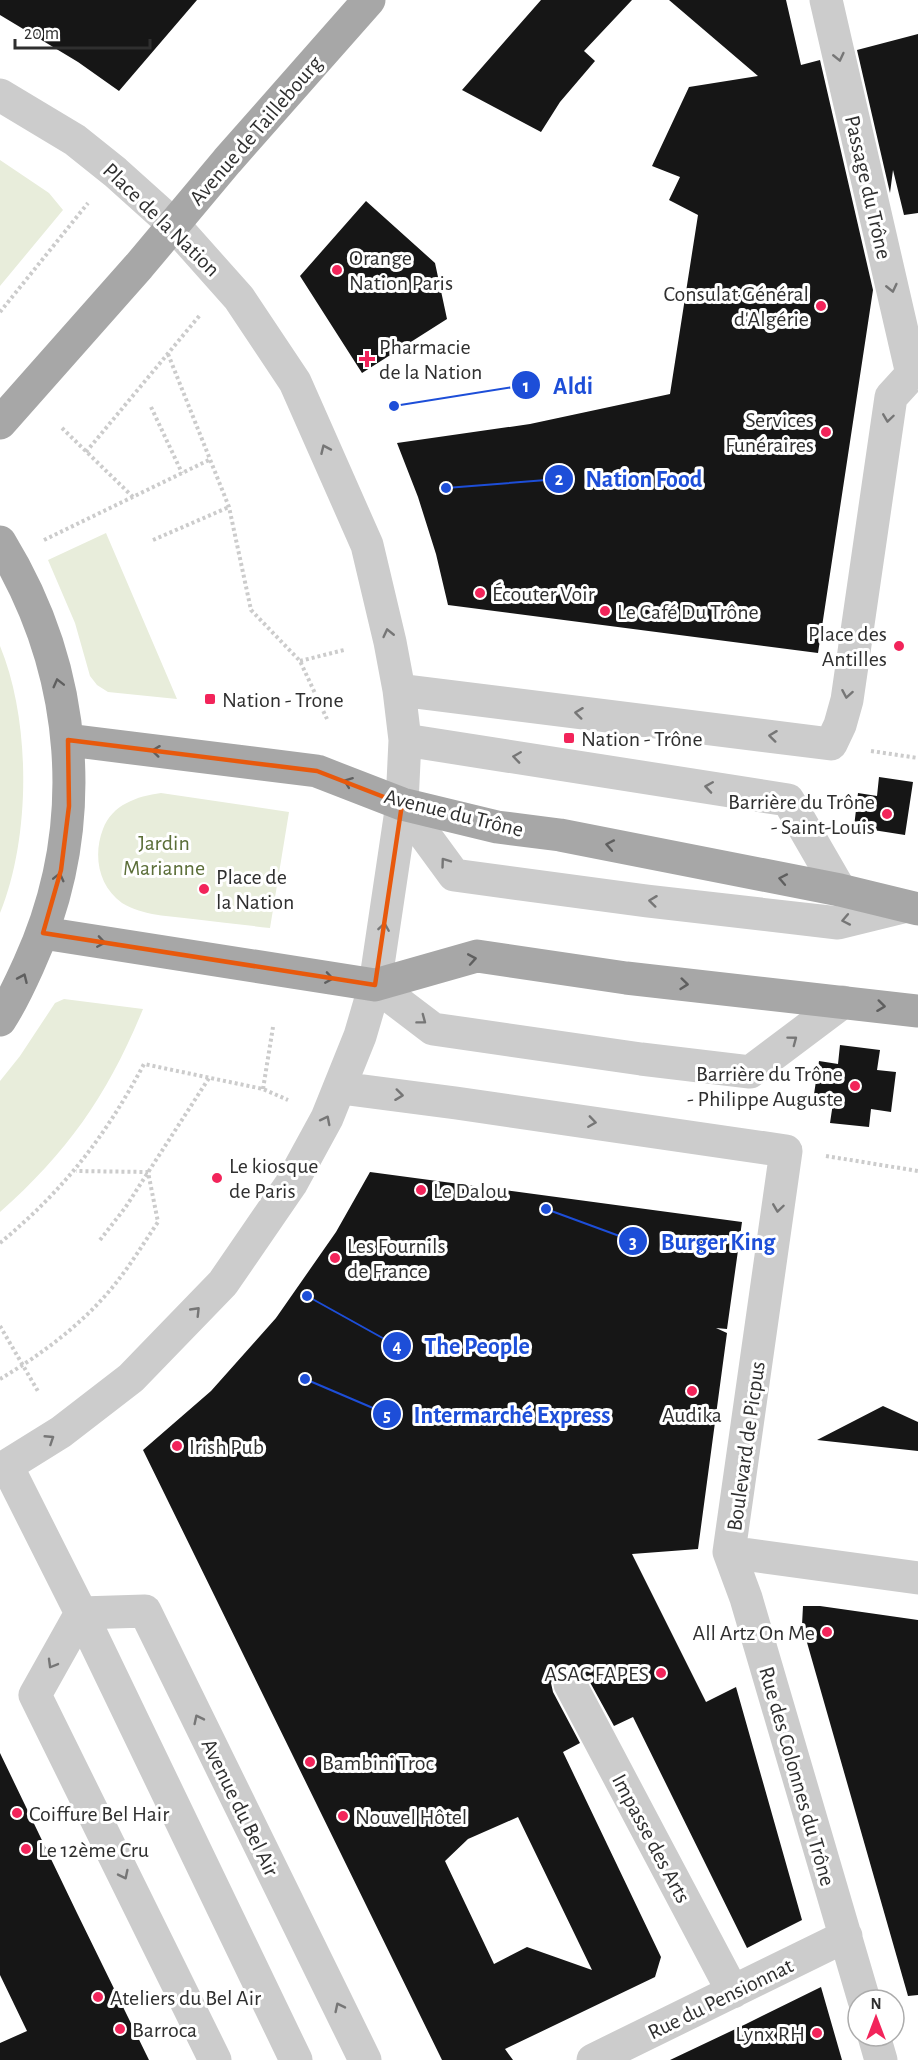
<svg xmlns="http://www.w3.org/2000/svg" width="918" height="2060" font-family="'Alegreya Sans',sans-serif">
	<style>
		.green { fill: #e8eddb }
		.building { fill: #161616; fill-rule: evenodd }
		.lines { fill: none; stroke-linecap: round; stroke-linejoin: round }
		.path { stroke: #ccc; stroke-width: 4; stroke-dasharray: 3 3; stroke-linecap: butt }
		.minor { stroke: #ccc; stroke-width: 33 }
		.major { stroke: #a7a7a7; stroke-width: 33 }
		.oneway { stroke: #767676 }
		.oneway2 { stroke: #5f5f5f }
		.marked { fill: none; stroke: #e8590c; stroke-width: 4.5; stroke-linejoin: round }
		.poi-dot { fill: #f2245a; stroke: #fff; stroke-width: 2 }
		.labels { text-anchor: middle; stroke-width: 6; stroke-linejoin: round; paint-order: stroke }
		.street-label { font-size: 22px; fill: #2f2f2f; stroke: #fff }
		.poi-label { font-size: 22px; fill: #2f2f2f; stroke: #fff; text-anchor: start }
		.park-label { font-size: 22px; fill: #5b6e38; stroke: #fff }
		.leader { fill: none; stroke: #1d4ed8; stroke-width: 2 }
		.callout-dot { fill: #1d4ed8; stroke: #fff; stroke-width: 2 }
		.mark-label { font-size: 18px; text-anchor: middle; font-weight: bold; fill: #fff }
		.callout-label { font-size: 24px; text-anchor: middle; font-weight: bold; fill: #1d4ed8; stroke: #fff; stroke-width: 6; stroke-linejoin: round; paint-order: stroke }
	</style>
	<rect width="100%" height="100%" fill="#fff"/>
	<path class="green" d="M0,160L49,193L63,210L0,286Z
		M106,533L177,699L108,692L97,685L90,676L75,623L48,560Z
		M0,646C31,721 31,837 0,913Z
		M161,793L289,812L270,928C244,925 219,922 193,919C170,916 143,916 122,903C98,886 93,855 103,829C112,805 137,796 161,793Z
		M64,999L143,1009C108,1094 69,1151 0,1212V1081L20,1056L55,1003Z"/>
	<path class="building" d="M0,0H197L119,91L78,62L0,15Z
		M541,0H632L584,51L595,61L560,102L541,132L462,90Z
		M669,0H786L801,65L820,60L873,290L818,653L448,605L436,554L418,497L397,443L530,424L670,394L698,215L669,200L680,177L652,166L689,87L758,76Z
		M918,34V213L904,215L893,170L890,193L857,50Z
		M366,201L435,263L447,319L362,373L300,276Z
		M879,777L913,782L905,835L854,827L858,793L877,796Z
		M840,1045L880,1050L877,1070L896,1072L891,1112L871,1109L869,1127L830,1123L833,1103L813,1101L819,1061L838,1064Z
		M370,1172L742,1222L727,1329L716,1328L727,1333L698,1549L632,1554L706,1702L736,1687L802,1920L747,1948L633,1717L614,1726L586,1675L580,1668L571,1665L562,1667L554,1675L551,1683L553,1692L580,1743L563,1752L661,1957L655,1977L505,2049L513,2060H442L143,1450L211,1391L276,1318L336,1232ZM518,1817L592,1970L527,1947L494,1964L445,1861L468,1839Z
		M883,1406L918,1422V1451L817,1440Z
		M803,1606H820L918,1620V1995L908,1996L802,1625Z
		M0,1753L77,1913L149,2060H0V2043L27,2031L0,1975Z
		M821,1987L842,2060H670L746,2024Z"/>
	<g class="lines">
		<path class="path" d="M0,312L88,203
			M168,354L229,507L251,610L300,661L327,719
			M151,407L182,473
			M62,428L133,497
			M86,452L200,315
			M44,540L211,459
			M153,540L229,507
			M300,661L344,650
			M871,751L918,758
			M263,1089L273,1027
			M826,1156L918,1171
			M100,1240L125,1208L209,1078
			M0,1243C64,1190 105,1137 144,1064L263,1089L288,1100
			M0,1326L39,1393
			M0,1379C44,1353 88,1320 119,1279C133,1261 145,1241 158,1222L148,1172L76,1171"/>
		<path class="minor" d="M826,0L912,374
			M0,95L75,140L115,172L174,225L239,298L295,382L367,545L390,642L399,690L405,740L402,804L375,985L360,1036L327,1118L291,1184L223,1283L131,1378L61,1432L0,1470
			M399,690L831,744L840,725L847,700L891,397L912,374L918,372
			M405,740L788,800L840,890
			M402,804L454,875L647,901L838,923L903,907
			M375,985L433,1029L641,1059L750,1072L843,1002
			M341,1088L456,1103L786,1151L729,1552L746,1598L864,2000
			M7,1466L81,1613L296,2060
			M729,1552L918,1578
			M570,1684L733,1992
			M874,2036L881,2060
			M215,2060L35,1695L81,1613L145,1611L365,2060
			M593,2060L846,1936"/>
		<path class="major" d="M0,423L139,266L227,161L369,0
			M0,542C79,671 92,826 29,964C20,984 12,1002 0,1020
			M68,740L317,771L402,804L497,827L560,835L840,890L918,909
			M43,933L375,985L477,956L626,978L918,1011"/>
	</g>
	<defs><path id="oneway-chevron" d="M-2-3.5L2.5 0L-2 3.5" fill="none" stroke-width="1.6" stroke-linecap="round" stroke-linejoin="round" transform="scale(1.5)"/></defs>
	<g class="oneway">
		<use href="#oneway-chevron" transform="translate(839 57) rotate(77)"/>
		<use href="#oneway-chevron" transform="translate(892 288) rotate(77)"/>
		<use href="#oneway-chevron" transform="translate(888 418) rotate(98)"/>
		<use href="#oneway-chevron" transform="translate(325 449) rotate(-114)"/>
		<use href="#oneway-chevron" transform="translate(388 633) rotate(-103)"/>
		<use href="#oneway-chevron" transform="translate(847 694) rotate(100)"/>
		<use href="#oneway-chevron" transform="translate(579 713) rotate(-173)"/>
		<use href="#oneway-chevron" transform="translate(773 736) rotate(-173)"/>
		<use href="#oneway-chevron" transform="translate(517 757) rotate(-172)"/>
		<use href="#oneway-chevron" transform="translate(709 787) rotate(-171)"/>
		<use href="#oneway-chevron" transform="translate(445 862) rotate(-126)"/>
		<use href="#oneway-chevron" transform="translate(653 901) rotate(-173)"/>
		<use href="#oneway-chevron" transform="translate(846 920) rotate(169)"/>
		<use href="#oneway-chevron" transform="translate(384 927) rotate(-81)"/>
		<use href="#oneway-chevron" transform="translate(422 1020) rotate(37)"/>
		<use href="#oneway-chevron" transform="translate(793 1040) rotate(-37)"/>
		<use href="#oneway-chevron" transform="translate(399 1095) rotate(7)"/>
		<use href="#oneway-chevron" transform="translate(326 1120) rotate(-63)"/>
		<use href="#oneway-chevron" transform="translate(592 1122) rotate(8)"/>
		<use href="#oneway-chevron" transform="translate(778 1208) rotate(98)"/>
		<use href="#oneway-chevron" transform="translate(196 1311) rotate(-46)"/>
		<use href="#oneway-chevron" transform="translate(50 1439) rotate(-33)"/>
		<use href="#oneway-chevron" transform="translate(52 1664) rotate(120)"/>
		<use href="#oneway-chevron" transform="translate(198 1719) rotate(-116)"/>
		<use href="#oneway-chevron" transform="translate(124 1875) rotate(64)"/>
		<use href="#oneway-chevron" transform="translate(339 2007) rotate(-116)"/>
	</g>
	<g class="oneway2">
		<use href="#oneway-chevron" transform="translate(58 683) rotate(-104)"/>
		<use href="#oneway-chevron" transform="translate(156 751) rotate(-173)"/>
		<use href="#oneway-chevron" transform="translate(348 782) rotate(-159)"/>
		<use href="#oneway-chevron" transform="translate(610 845) rotate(-169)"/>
		<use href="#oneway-chevron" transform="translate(59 877) rotate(-76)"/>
		<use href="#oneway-chevron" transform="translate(783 879) rotate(-169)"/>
		<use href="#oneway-chevron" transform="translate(101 942) rotate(9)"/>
		<use href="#oneway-chevron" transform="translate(472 959) rotate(-10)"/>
		<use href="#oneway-chevron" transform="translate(23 978) rotate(-66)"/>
		<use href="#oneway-chevron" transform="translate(329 978) rotate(9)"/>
		<use href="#oneway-chevron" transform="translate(684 984) rotate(6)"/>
		<use href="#oneway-chevron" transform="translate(881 1006) rotate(7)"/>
	</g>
	<path class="marked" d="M68,740L317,771L402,804L375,985L43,933L61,870L69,806Z"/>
	<g class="poi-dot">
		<circle cx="337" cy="270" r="6"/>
		<circle cx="821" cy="306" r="6"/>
		<path d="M364 350h6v6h6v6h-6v6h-6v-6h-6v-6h6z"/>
		<circle cx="826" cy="432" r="6"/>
		<circle cx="480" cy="593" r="6"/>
		<circle cx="605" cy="611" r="6"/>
		<circle cx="899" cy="646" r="6"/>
		<rect x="204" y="693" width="12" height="12" rx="3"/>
		<rect x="563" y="732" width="12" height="12" rx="3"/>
		<circle cx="887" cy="814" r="6"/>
		<circle cx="204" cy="889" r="6"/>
		<circle cx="855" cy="1086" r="6"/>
		<circle cx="217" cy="1178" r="6"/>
		<circle cx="421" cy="1190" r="6"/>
		<circle cx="335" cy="1258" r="6"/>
		<circle cx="692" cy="1391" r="6"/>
		<circle cx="177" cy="1446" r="6"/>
		<circle cx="827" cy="1632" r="6"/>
		<circle cx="661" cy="1673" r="6"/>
		<circle cx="310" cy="1762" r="6"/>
		<circle cx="17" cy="1813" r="6"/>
		<circle cx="343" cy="1816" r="6"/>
		<circle cx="26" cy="1849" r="6"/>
		<circle cx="98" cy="1997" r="6"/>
		<circle cx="120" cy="2029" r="6"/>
		<circle cx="817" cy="2033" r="6"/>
	</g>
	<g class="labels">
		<g class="street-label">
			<text transform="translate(255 130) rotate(-49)" y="8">Avenue de Taillebourg</text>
			<text transform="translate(869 187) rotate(77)" y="8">Passage du Trône</text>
			<text transform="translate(162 219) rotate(44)" y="8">Place de la Nation</text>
			<text transform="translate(454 812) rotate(14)" y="8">Avenue du Trône</text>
			<text transform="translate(745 1446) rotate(-82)" y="8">Boulevard de Picpus</text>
			<text transform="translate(798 1776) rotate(74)" y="8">Rue des Colonnes du Trône</text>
			<text transform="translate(241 1807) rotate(64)" y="8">Avenue du Bel Air</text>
			<text transform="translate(652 1838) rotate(62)" y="8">Impasse des Arts</text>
			<text transform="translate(720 1998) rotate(-26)" y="8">Rue du Pensionnat</text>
		</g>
		<g class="poi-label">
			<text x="349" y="265">Orange<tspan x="349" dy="25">Nation Paris</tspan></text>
			<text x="809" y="301" text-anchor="end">Consulat Général<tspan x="809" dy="25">d'Algérie</tspan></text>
			<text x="379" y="354">Pharmacie<tspan x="379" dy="25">de la Nation</tspan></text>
			<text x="814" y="427" text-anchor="end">Services<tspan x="814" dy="25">Funéraires</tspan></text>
			<text x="492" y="601">Écouter Voir</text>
			<text x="617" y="619">Le Café Du Trône</text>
			<text x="887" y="641" text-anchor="end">Place des<tspan x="887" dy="25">Antilles</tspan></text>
			<text x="222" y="707">Nation - Trone</text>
			<text x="581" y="746">Nation - Trône</text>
			<text x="875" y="809" text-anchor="end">Barrière du Trône<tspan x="875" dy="25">- Saint-Louis</tspan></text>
			<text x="216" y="884">Place de<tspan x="216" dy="25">la Nation</tspan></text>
			<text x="843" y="1081" text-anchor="end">Barrière du Trône<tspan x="843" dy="25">- Philippe Auguste</tspan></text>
			<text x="229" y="1173">Le kiosque<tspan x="229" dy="25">de Paris</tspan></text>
			<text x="433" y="1198">Le Dalou</text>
			<text x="347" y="1253">Les Fournils<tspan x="347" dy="25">de France</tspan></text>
			<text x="692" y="1422" text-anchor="middle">Audika</text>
			<text x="189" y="1454">Irish Pub</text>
			<text x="815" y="1640" text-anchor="end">All Artz On Me</text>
			<text x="649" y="1681" text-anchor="end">ASAC FAPES</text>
			<text x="322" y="1770">Bambini Troc</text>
			<text x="29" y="1821">Coiffure Bel Hair</text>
			<text x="355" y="1824">Nouvel Hôtel</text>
			<text x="38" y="1857">Le 12ème Cru</text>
			<text x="110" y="2005">Ateliers du Bel Air</text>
			<text x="132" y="2037">Barroca</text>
			<text x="805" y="2041" text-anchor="end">Lynx RH</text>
		</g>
		<g class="park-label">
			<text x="164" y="850">Jardin<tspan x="164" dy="25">Marianne</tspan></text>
		</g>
	</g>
	<path class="leader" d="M394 406L526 385M446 488L559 479M546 1209L633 1241M307 1296L397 1346M305 1379L387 1414"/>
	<g class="callout-dot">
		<circle cx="394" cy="406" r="6"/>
		<circle cx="446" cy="488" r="6"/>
		<circle cx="546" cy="1209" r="6"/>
		<circle cx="307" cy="1296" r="6"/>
		<circle cx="305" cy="1379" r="6"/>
		<circle cx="526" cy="385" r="15"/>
		<circle cx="559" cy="479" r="15"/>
		<circle cx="633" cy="1241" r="15"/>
		<circle cx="397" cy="1346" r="15"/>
		<circle cx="387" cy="1414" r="15"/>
	</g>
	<g class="mark-label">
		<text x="526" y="392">1</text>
		<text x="559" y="485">2</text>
		<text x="633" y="1248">3</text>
		<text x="397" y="1352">4</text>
		<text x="387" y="1421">5</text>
	</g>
	<g class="callout-label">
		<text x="573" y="394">Aldi</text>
		<text x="644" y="487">Nation Food</text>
		<text x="718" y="1250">Burger King</text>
		<text x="477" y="1354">The People</text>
		<text x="512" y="1423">Intermarché Express</text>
	</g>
	<g transform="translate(876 2018)"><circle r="28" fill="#ffffff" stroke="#acacac" stroke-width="1.5"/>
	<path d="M0-4.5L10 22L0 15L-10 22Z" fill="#f2245a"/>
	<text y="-9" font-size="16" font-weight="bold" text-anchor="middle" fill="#2f2f2f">N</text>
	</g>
	<path d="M15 39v9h135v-9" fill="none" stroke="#2f2f2f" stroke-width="3"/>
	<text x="24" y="39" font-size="18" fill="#2f2f2f" stroke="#ffffff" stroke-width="4.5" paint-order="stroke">20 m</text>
</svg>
